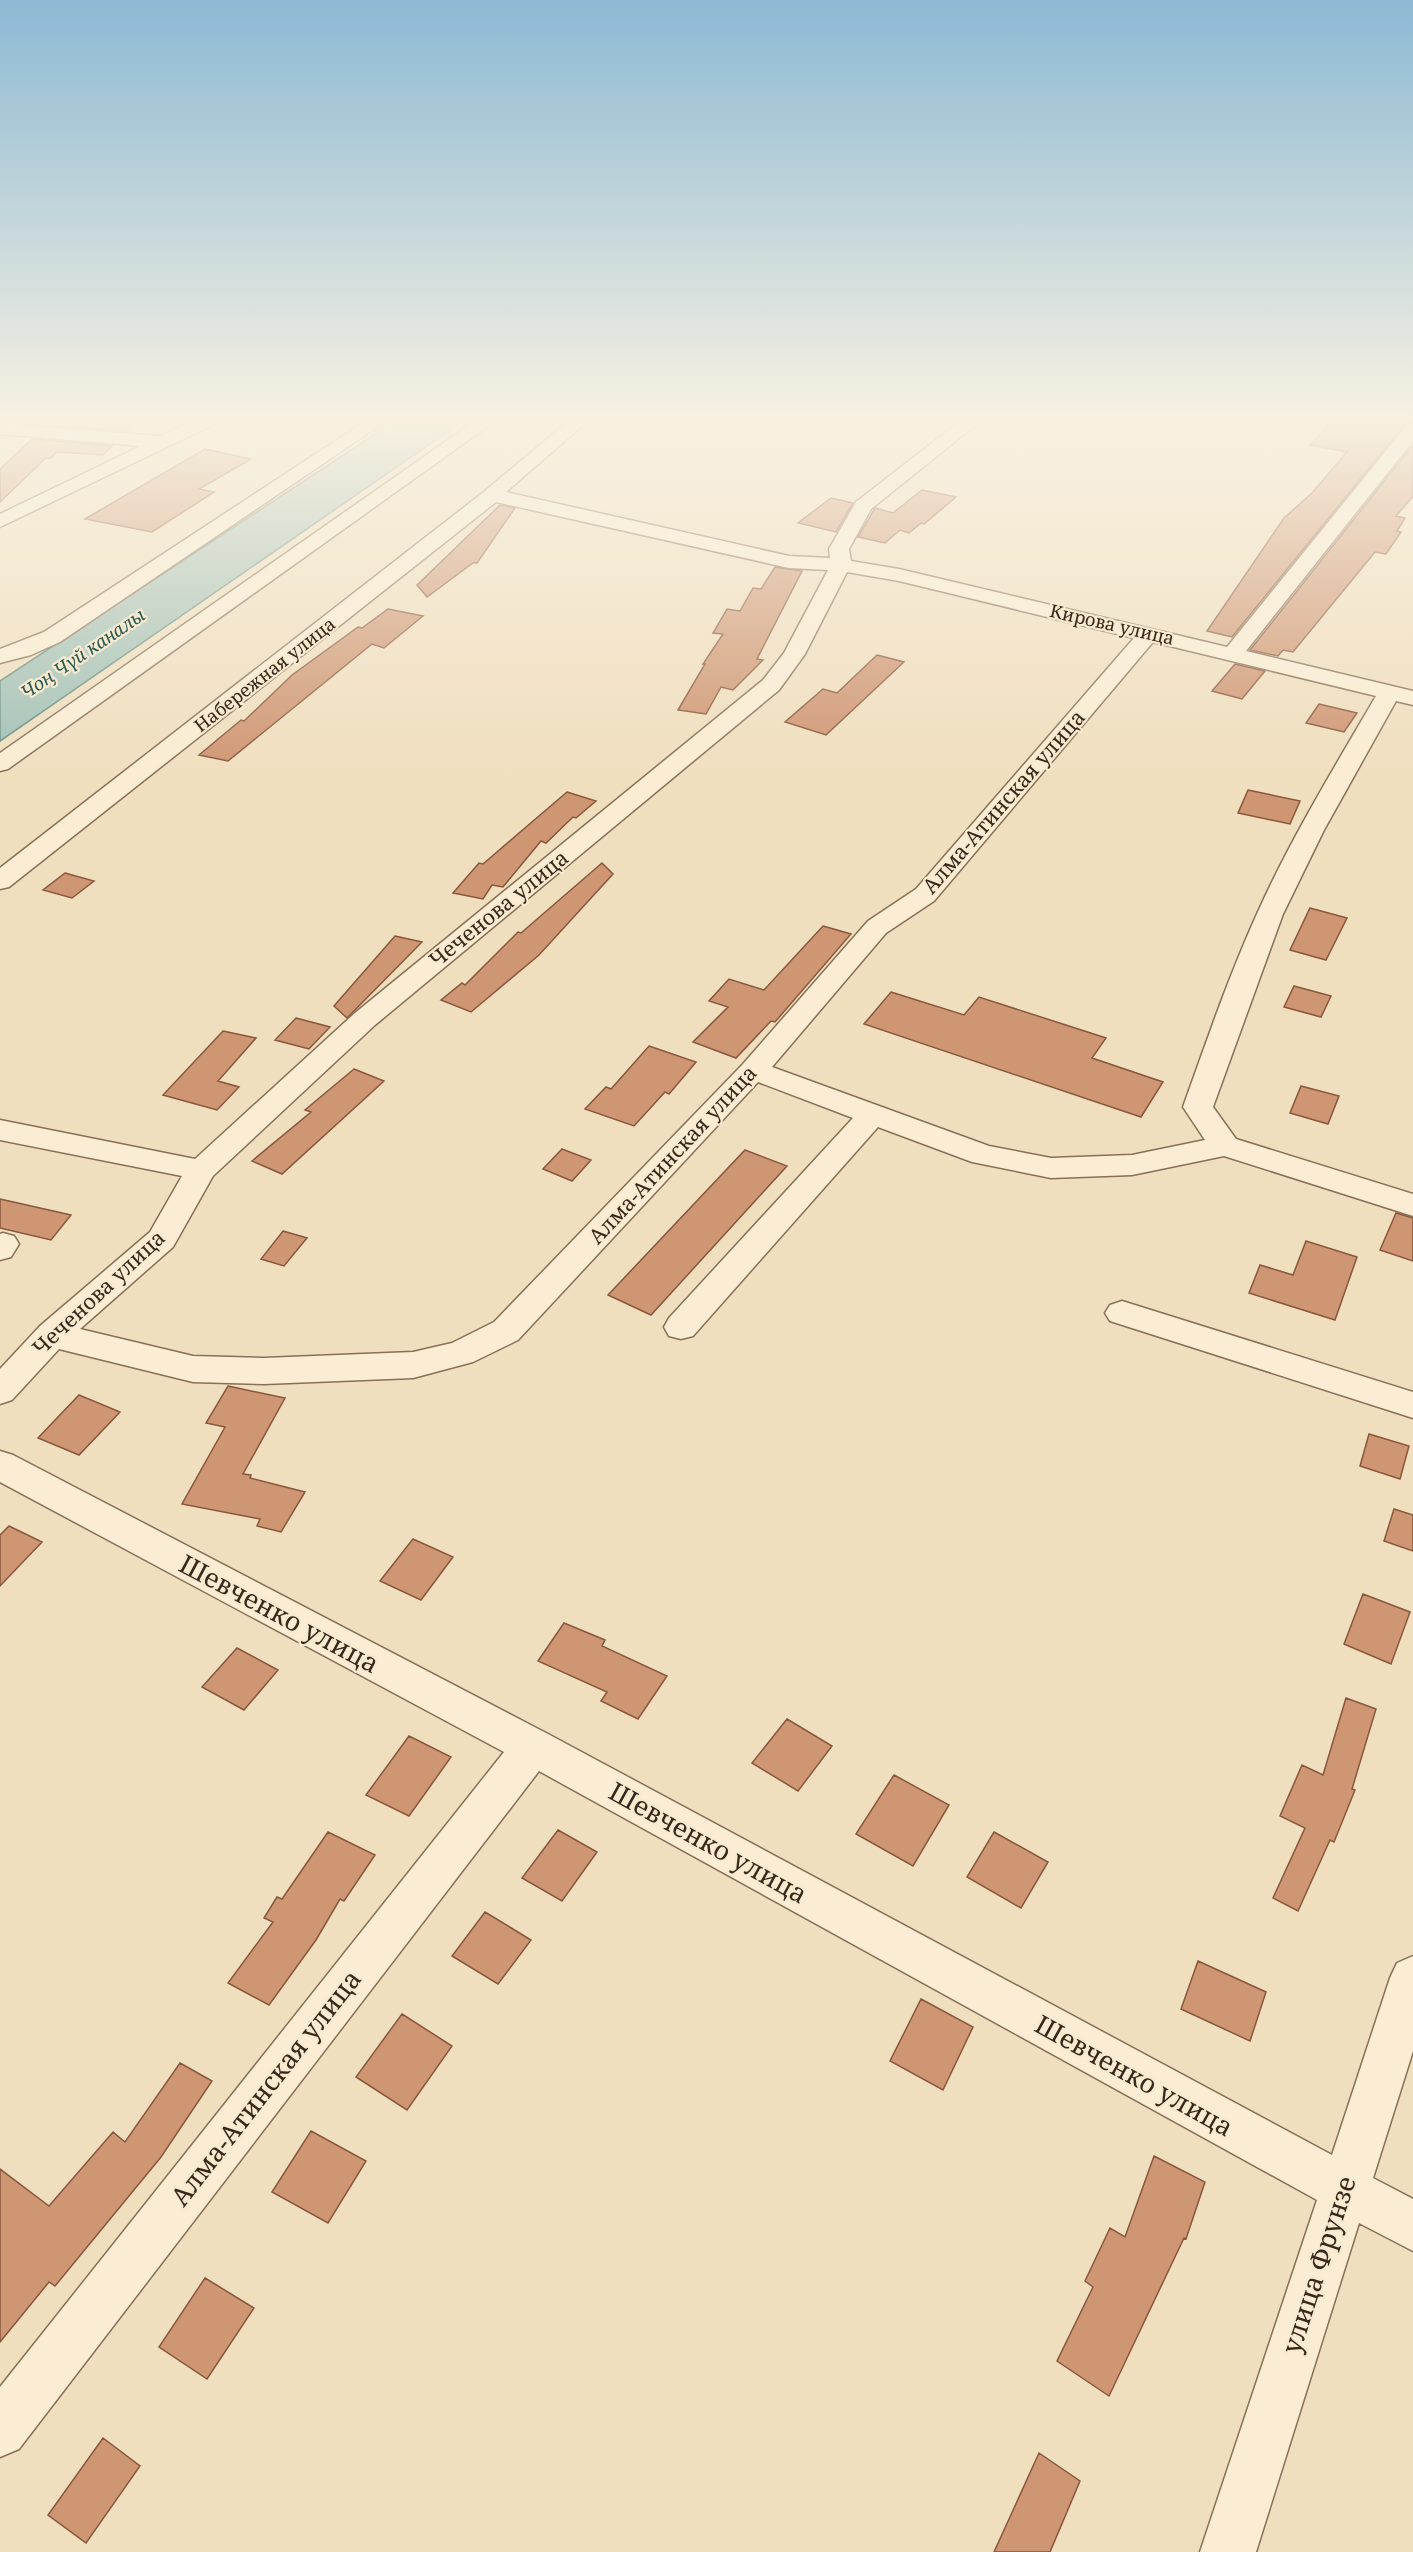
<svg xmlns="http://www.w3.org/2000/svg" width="1413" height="2552" font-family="'Noto Serif',serif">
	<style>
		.water { fill: #a3c1b7; stroke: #698f84; stroke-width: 1.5 }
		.building { fill: #cf9673; stroke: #89573c; stroke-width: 1.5 }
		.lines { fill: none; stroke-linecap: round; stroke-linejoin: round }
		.minor-casing { stroke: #896f57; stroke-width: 3 }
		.minor { fill: #faedd3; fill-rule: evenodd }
		.labels { text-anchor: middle; stroke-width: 4.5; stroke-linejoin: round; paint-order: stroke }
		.far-street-label { font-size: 18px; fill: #38281c; stroke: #f7eacf }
		.far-water-label { font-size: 18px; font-style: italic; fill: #2a5853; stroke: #f7eacf }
		.street-label { font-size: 21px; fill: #38281c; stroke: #f7eacf }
		.near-street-label { font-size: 26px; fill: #38281c; stroke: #f7eacf }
	</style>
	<rect width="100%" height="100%" fill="#f0dfbf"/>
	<path class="water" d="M398,419H466L0,741V681Z"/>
	<path class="building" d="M54,419H96L94,420L135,422L126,431L47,425Z
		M1333,419H1413V422L1405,424L1232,637L1207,631L1284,518L1312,493L1347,452L1310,445Z
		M32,439L112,446L103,455L57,452L51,458H46L0,502V469Z
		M1413,445V496L1396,516L1405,518L1397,531L1401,532L1386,554L1375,552L1293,652L1283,650L1278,656L1250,650Z
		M205,449L251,459L199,489L214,492L152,532L85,519Z
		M922,490L956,497L924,524L921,523L909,533L900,530L885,543L858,537L875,508L893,513Z
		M831,498L853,503L836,532L798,523Z
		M500,505L515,508L477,563H473L427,597L417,585Z
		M775,567L802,571L757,659L763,660L733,690L721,687L706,714L678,710L705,664H703L723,634L713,633L727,609L740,611L753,588L761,589Z
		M388,609L423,616L384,648L372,644L228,761L199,755L241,720L244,721L292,675L358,627L362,628Z
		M877,655L904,662L826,735L785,722L823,689L837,693Z
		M1235,664L1265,671L1242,699L1212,691Z
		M1319,704L1357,713L1344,732L1306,723Z
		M1248,790L1300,801L1290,824L1238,813Z
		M567,792L596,801L576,818L573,817L546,843L541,841L503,887L492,885L483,899L453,893L479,863L483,864Z
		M602,863L613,874L539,955L471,1012L441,1000L462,983L465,985L518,932L521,933Z
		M65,873L94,881L72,898L43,890Z
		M1310,908L1347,918L1326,960L1290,950Z
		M823,926L851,934L775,1022L771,1021L736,1058L693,1042L728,1007L709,1001L729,979L764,990Z
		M395,936L422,942L347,1018L334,1006Z
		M1294,986L1331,996L1321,1017L1284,1007Z
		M891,992L964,1015L979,997L1106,1038L1092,1058L1163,1082L1141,1117L864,1024Z
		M296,1018L330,1027L309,1049L275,1040Z
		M223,1031L256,1038L218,1081L239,1087L217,1110L163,1095Z
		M649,1046L696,1062L669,1094L665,1092L634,1126L585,1109L606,1087L611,1089Z
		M354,1069L384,1081L282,1174L252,1161L311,1112L305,1110Z
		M1301,1086L1339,1096L1328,1124L1290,1113Z
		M562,1149L591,1160L572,1181L543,1169Z
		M745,1150L787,1166L651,1315L608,1295Z
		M0,1199L71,1215L51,1240L0,1228Z
		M1396,1213L1413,1218V1261L1380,1250Z
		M283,1231L307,1238L284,1266L261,1259Z
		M1306,1241L1357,1257L1335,1320L1249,1293L1260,1265L1293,1275Z
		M228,1386L285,1398L243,1474L251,1475L250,1478L305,1492L281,1532L257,1526L260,1519L182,1504L225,1427L206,1423Z
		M79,1395L120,1412L79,1455L38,1438Z
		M1369,1434L1409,1446L1400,1479L1360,1466Z
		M1394,1509L1413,1515V1551L1384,1541Z
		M9,1526L42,1542L0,1586V1535Z
		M413,1539L453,1557L421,1600L380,1581Z
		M1363,1594L1410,1612L1391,1664L1344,1644Z
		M564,1623L605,1640L602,1646L667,1676L638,1719L601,1701L607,1692L538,1661Z
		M237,1648L278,1670L244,1710L202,1687Z
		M1346,1698L1376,1709L1352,1789L1355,1790L1334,1842L1330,1840L1298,1911L1273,1898L1305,1828L1280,1816L1302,1765L1323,1775Z
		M787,1719L832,1746L798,1791L752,1763Z
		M409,1736L451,1757L409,1816L366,1795Z
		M894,1775L949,1805L913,1866L856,1834Z
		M558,1830L597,1852L562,1901L522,1878Z
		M328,1832L375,1855L344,1901L340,1899L316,1940L269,2005L228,1983L273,1922L264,1918L277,1897L282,1899Z
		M994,1832L1048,1862L1021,1908L967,1877Z
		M485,1912L531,1940L498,1984L452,1956Z
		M1198,1961L1266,1992L1250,2041L1181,2009Z
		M921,1999L973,2027L943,2090L890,2061Z
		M402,2014L452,2046L407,2110L356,2077Z
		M180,2063L212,2081L161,2157L55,2286L49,2282L0,2342V2169L49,2206L113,2132L125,2142Z
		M311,2131L366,2161L328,2223L272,2192Z
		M1154,2156L1205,2182L1186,2239L1184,2238L1109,2396L1057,2361L1093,2287L1085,2281L1110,2228L1125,2237Z
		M205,2278L254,2308L207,2379L159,2347Z
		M103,2438L140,2466L86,2543L48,2515Z
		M1039,2453L1080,2481L1050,2552H994Z"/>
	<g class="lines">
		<defs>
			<path id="minor" d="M198,419H220L217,423L0,527V514L141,446L0,434V424L160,436Z
				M369,419H389L60,642L31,655L0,663V649L44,632Z
				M478,419H498L8,769L0,771V753Z
				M571,419H590L506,492L789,556L830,558L829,549L856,502L963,419H983L871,509L849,549L851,561L899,569L1227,647L1407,425L1413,424V441L1246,651L1413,691V705L1396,701L1324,830L1283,914L1213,1107L1236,1139L1413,1194V1216L1224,1156L1132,1175L1051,1178L972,1162L878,1127L693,1336L681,1339L669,1336L664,1327L669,1318L853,1118L758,1082L518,1340L473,1362L413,1378L264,1384L193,1382L59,1349L12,1400L0,1404V1369L40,1326L150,1232L182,1176L0,1140V1120L195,1159L355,1013L763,680L784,653L828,570L789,568L496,502L9,887L0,889V868L485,491ZM847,572L899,581L1134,638L916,889L868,921L743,1064L494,1322L452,1343L413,1352L264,1358L193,1356L80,1329L173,1247L213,1176L375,1025L779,690L805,654ZM1153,642L1376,696C1334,768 1290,840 1256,916C1228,978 1206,1043 1183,1107L1205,1140L1132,1155L1051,1158L989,1146L772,1067L886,933L934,901Z
				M3,1233L14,1236L19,1244L11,1257L0,1260V1234Z
				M1122,1301L1413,1392V1418L1110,1321L1105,1313L1110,1305Z
				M0,1451L13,1455L548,1734L1332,2155L1390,1978L1397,1963L1413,1956V2051L1373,2178L1413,2199V2251L1359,2223L1256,2552H1200L1317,2200L539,1771L19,2449L0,2457V2387L504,1752L0,1482Z"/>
		</defs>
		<use href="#minor" class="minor-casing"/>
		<use href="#minor" class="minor"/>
	</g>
	<linearGradient id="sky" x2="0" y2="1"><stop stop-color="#8cb9d4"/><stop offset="0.54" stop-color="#f8f1e2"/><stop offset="1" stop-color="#f8f1e2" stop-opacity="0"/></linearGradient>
	<rect width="1413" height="776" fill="url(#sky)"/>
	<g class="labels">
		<g class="far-street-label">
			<text transform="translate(1112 625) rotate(13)" y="6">Кирова улица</text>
			<text transform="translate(265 675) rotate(-38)" y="6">Набережная улица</text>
		</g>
		<g class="far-water-label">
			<text transform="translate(83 654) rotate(-34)" y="6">Чоң Чүй каналы</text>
		</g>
		<g class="street-label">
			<text transform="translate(1004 802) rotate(-49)" y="7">Алма-Атинская улица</text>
			<text transform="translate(499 909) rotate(-39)" y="7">Чеченова улица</text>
			<text transform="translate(673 1155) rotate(-47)" y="7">Алма-Атинская улица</text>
			<text transform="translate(99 1293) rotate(-43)" y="7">Чеченова улица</text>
		</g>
		<g class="near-street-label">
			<text transform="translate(279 1614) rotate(28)" y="9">Шевченко улица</text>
			<text transform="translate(708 1843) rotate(29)" y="9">Шевченко улица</text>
			<text transform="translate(1134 2076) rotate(29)" y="9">Шевченко улица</text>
			<text transform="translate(266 2088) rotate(-52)" y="9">Алма-Атинская улица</text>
			<text transform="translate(1319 2265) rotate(-72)" y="9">улица Фрунзе</text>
		</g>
	</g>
</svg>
